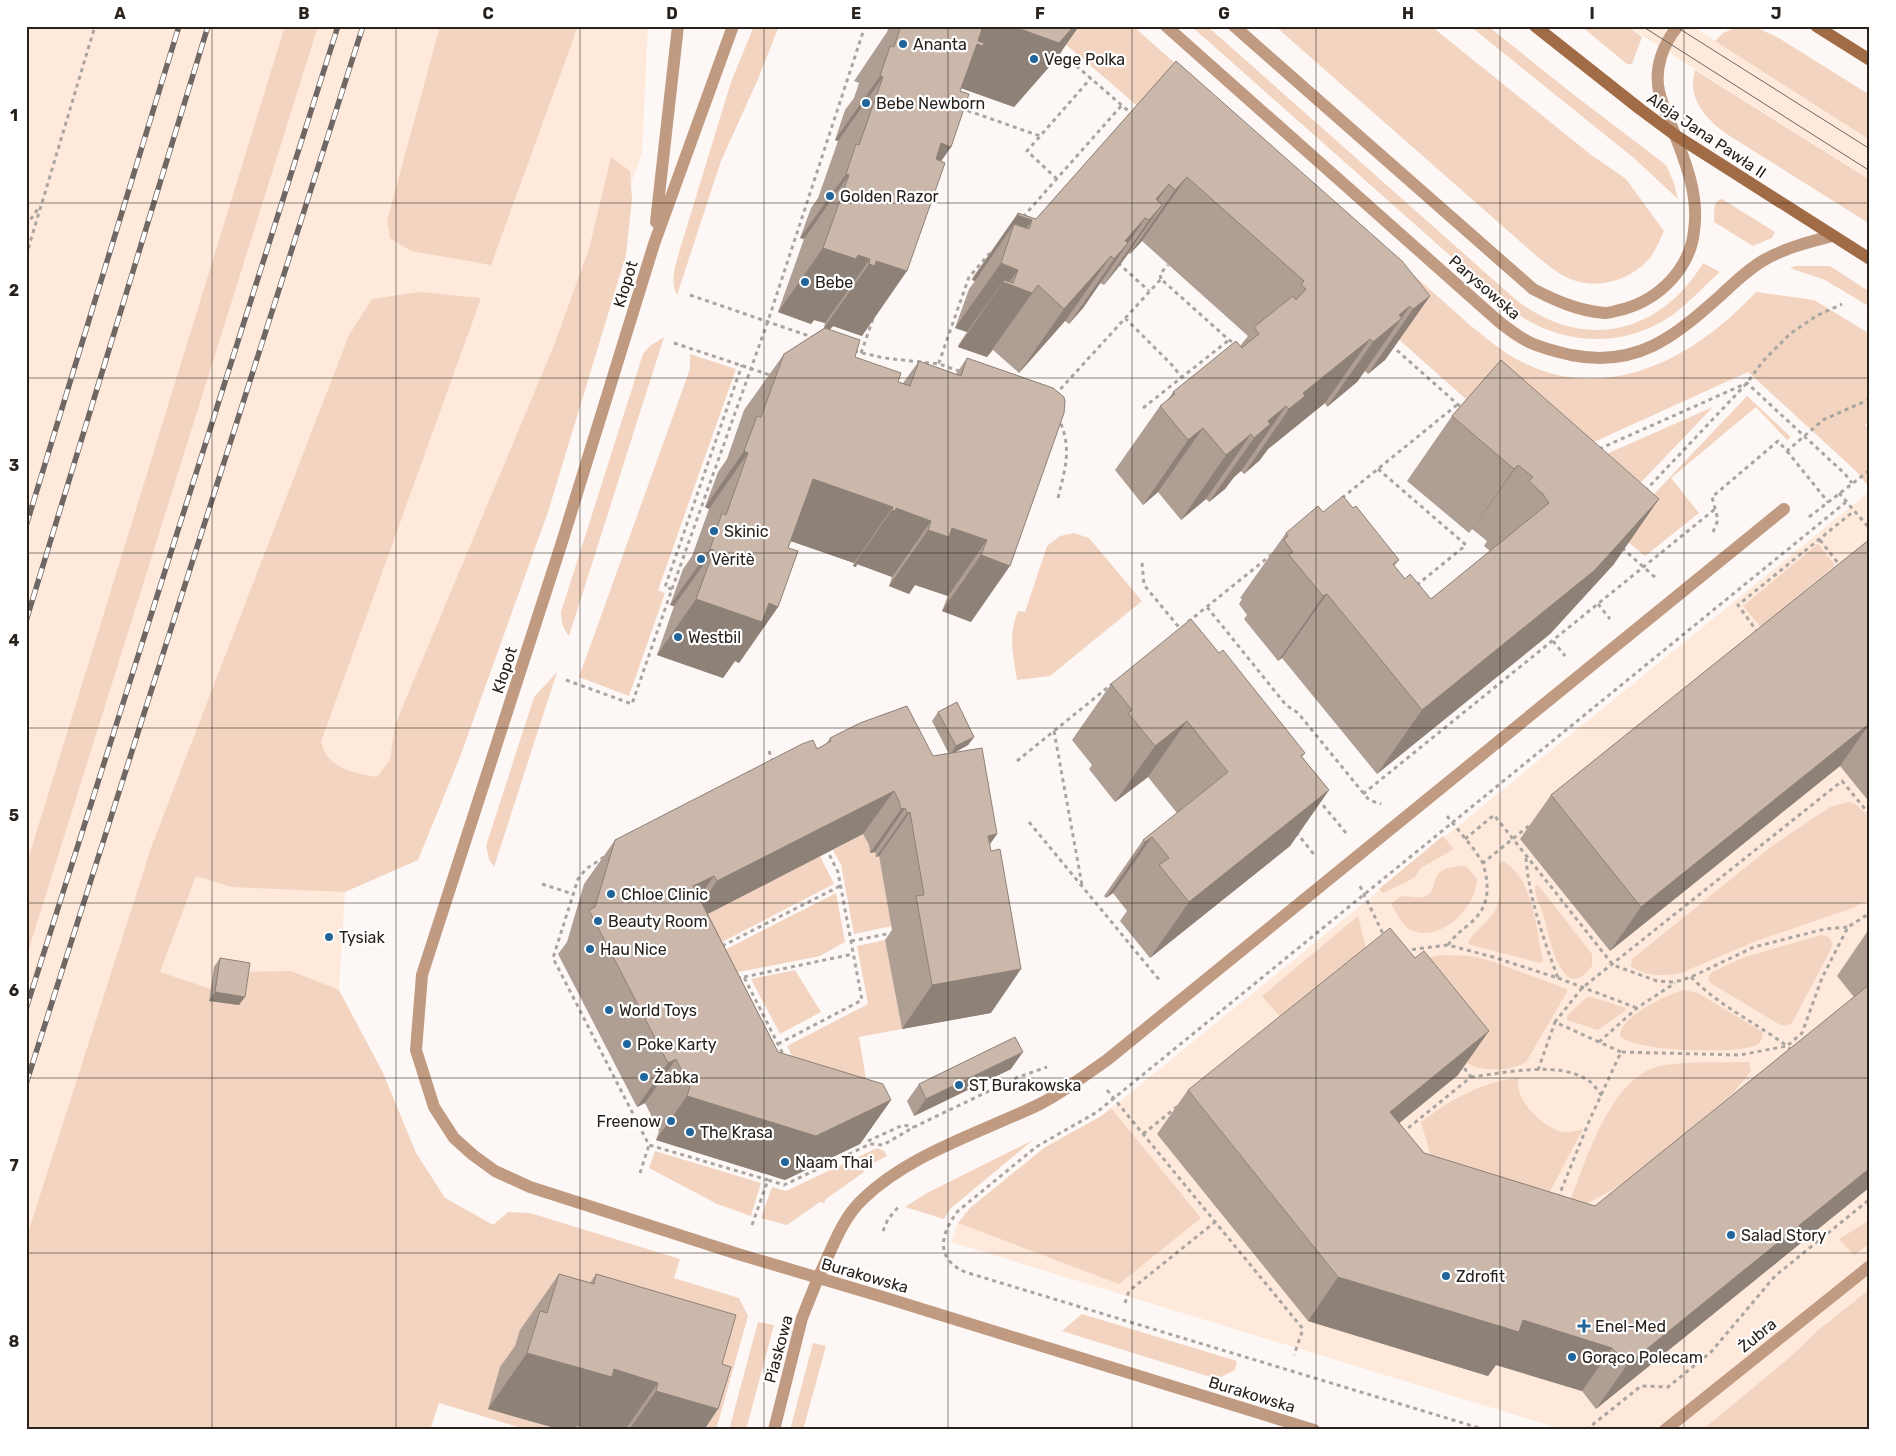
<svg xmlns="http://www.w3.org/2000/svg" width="1896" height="1456" font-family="Rubik,sans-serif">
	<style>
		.built { fill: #fee9db }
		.green { fill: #f3d4c0 }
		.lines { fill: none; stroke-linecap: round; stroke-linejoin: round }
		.path { stroke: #aba5a2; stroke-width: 3; stroke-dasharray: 4 4; stroke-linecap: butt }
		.lane { stroke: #c09a81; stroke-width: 12 }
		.street { stroke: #c09a81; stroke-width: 12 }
		.secondary { stroke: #a16b45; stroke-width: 12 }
		.tram { stroke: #6e6763; stroke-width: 1 }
		.rail-casing { stroke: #6e6763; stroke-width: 5.5 }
		.rail { stroke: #fff; stroke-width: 4; stroke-dasharray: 11; stroke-linecap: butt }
		.wall { fill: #af9e93 }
		.shaded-wall { fill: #8e8178 }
		.building { fill: #cbb8ab; stroke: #8e8178 }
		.grid { fill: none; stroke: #28211c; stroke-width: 1; stroke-opacity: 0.55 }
		.poi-dot { fill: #21659a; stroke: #fff; stroke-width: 2 }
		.labels { text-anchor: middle; stroke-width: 4.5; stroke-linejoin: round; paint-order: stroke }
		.poi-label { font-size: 16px; fill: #28211c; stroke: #fff; text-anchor: start }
		.street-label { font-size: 16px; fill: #28211c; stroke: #fff }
		.neatline { fill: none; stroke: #28211c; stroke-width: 2 }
		.grid-label { font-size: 16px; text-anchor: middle; font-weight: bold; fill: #28211c }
	</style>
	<rect width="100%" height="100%" fill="#fdf8f6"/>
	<path class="built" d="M26,26H648L642,153L597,275L375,858L345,893L339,990L383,1073L416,1153L445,1198L532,1246L26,1430Z
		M1627,26H1692L1870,140V180Z
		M1870,491V1289L1817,1331L1789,1358L1702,1430H1564L951,1242L958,1223L970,1208L990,1192L1044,1148L1103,1115Z"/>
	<path class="green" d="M285,26H318L26,958V866Z
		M440,26H578L491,265L411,251L390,238L387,221Z
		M754,26H779L758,79L721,161L677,295C669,279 676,265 680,249L731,82Z
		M1044,26H1133L1471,326C1488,339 1504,354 1524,363C1610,405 1697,356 1756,292L1814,300L1870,334V419L1865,425L1870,429V489L1857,472L1748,372L1541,466L1119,90Z
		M1191,26H1207L1514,298C1580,352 1659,336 1703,263L1720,272C1704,286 1688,304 1671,316C1619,351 1554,345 1507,306Z
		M1275,26H1431L1590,154L1626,179L1664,231C1659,242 1655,253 1647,261C1628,281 1598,289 1573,280C1560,276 1550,266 1540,259Z
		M1470,26H1488L1569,91L1666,165L1674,183L1678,199L1635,159Z
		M1581,26H1627L1642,37L1632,64H1627Z
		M1740,26L1757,28L1777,37L1870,95V140L1715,41L1723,33Z
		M1695,70L1870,180V224L1725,133C1705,117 1687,99 1695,70Z
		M611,157L630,171L632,199L626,255L548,512L460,757L418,860L345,892L232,887L196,876L160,972L211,989L209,1001L238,1005L244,972L291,971L339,990L383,1073L416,1153L445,1198L493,1225L508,1212L530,1213L680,1259L674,1278L739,1298L748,1316L716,1430H689L508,1369L488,1409L562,1430H528L439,1403L430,1430H26V1239L152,845L349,335L372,299L419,292L481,298L321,742C323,746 324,753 328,757C339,771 360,774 377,777L390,760L395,725L553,348L589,249Z
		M1722,199L1775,232L1772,238L1753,246L1714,222C1715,213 1711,202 1722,199Z
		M1796,266H1830L1870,292V307L1825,280L1790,268Z
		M664,337L569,636C563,629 561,621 561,612L643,354L650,346Z
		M690,354L736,369L658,590L665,593L629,696L579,677L690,369Z
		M1747,396L1791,437L1787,440L1756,407L1671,478L1699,513L1645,556L1617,533Z
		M1713,407L1604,521L1554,477Z
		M1074,533L1089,538L1142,601L1050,676L1017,680C1013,654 1008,636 1018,611L1025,612L1047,546L1060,536Z
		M1818,544L1835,565L1761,627L1743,606Z
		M557,672L494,867L489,859L486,846L534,697Z
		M1848,802C1858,803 1863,811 1870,819V899L1853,908L1756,941L1681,973C1665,976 1644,977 1631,966L1632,959L1772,846L1830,807Z
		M863,834L869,845L870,852H875L876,856H879L892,926L854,934L841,865L833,850Z
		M1443,836L1454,849L1421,868L1415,877L1408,881L1383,893L1379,889Z
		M820,856L834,884L701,953L686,925Z
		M1502,861C1534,877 1536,930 1543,961L1540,963L1471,945L1468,943C1470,935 1491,920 1496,909C1502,897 1498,878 1499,865Z
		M1461,866H1466L1477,879C1476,909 1438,945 1409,929C1401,924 1396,911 1391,904C1404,888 1416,903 1428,895C1437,889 1431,875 1445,869C1450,867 1456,867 1461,866Z
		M1536,885H1538L1592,954V966C1561,1008 1549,934 1543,914C1541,906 1532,892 1536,885Z
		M836,893L845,942L820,956L713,977L705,960Z
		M1358,916L1366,948L1281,1018L1262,996Z
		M1821,935C1830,935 1832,940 1832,947L1792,1023C1787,1027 1783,1026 1777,1023L1712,984L1709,980V976L1712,972L1745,957Z
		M885,940L902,1029L859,1037L873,1121L816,1105L787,1046L868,1004L857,946Z
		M1439,955L1472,956L1488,960L1567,989V992L1526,1062C1512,1071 1480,1073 1466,1062L1407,963Z
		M795,970L821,1012L780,1034L751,979Z
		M1683,990L1698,993L1761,1031L1763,1034C1762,1039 1760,1044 1754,1046C1732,1054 1636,1052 1620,1036C1620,1016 1667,995 1683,990Z
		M1587,997H1591L1626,1008L1625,1011L1598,1030L1567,1020V1016Z
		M1749,1062L1751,1071L1734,1092L1627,1182L1582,1206L1569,1203C1587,1160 1611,1072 1665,1065C1692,1061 1721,1063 1749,1062Z
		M1519,1077C1512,1098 1543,1128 1563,1132C1570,1133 1576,1131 1583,1129L1547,1197L1434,1167L1421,1122C1451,1099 1481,1083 1519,1077Z
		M1111,1108L1201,1218L1119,1284L958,1223L970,1208L1044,1148L1103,1115Z
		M1033,1140L956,1204L950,1209L944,1219L905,1207L925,1194Z
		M877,1148L884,1151L887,1156L863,1168L864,1172L826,1199L824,1203L820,1202L787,1225L761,1218L772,1187L786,1191Z
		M655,1151L761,1183L751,1216L717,1204L649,1168Z
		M1870,1220V1243L1854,1255L1839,1239Z
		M1870,1289V1430H1702L1789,1358L1817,1331Z
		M1082,1314L1237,1361L1235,1370L1217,1379L1062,1331Z
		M758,1322L774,1325L746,1430H729Z
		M813,1343L826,1346L803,1430H790Z"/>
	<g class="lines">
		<path class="path" d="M1058,50L1133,115
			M960,108L1040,136
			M1057,179L1027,151L1091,78
			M1023,217L1122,105
			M26,226L40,206
			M26,256L95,26
			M1118,263L1149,291
			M1161,279L1160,274L1168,265
			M690,295L815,338
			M1125,318L1172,365L1187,384
			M674,343L773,376
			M1391,345L1463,409
			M854,351L884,358L939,364L962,372
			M861,353L873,319
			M936,371L969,277L990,253
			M1055,395L1161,279L1229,340L1236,344
			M1143,408L1229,340
			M1599,449L1747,383L1845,474L1852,483
			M1787,451L1828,502
			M1378,469L1466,545L1417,585
			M1645,491L1747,383L1763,361L1791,333L1816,316L1842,304
			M1839,493L1870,529
			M1058,498C1065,468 1072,451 1060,421
			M1342,498L1458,404
			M1809,517L1870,470
			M1713,532L1718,520L1712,497L1778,441L1787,451L1823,420L1870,399
			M1820,540L1841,567
			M1622,548L1657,579
			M1142,563L1144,585L1182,631
			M672,589L768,321L865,26
			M1598,604L1610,619
			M1207,607L1286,705L1298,713L1369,800L1381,804
			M1188,622L1271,555
			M1758,633L1738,605L1854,511
			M1553,641L1565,656
			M566,680L632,704L672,589L665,587L742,365
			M1054,731L1082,885
			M769,751L773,762
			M1017,761L1112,684
			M1363,794L1715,509
			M1318,799L1346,833
			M1447,816L1473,848L1483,863
			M1029,822L1161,982
			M1296,832L1316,857
			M1465,839L1494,815L1613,965L1657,981L1675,982L1691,977L1754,947L1825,929L1848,927
			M604,857L586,869L578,879L553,958L649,1145L768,1180
			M542,884L573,894
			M1360,886L1384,936
			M851,941L892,933
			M1448,945C1454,936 1460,932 1468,925C1490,908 1490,888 1483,863L1531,824
			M722,946L840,886
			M1405,953L1409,950L1448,945L1493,957L1558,978C1544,940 1529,899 1526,858
			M744,977L853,954
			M1691,977C1718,1005 1756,1023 1787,1046L1802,1033L1822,978L1848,927L1870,913
			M737,978L744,977L784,1056
			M1558,978L1637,1008
			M1599,1042L1637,1008L1675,983
			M778,1044L862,1000L838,872L827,850
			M1621,1052L1555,1022L1582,988L1842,781L1870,815
			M1538,1070L1555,1022
			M1471,1077C1504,1073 1560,1060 1589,1081C1594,1084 1598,1091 1602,1096
			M1107,1090L1303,1329L1294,1355
			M1402,1133L1471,1077L1462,1065
			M1143,1134L1178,1106
			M868,1141L903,1125L914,1127
			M640,1173L649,1145
			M1558,1198L1590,1119L1621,1052L1740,1055L1787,1046L1792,1051
			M752,1225L768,1180L784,1185L870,1144L883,1145L914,1127L1016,1078L1047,1067
			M883,1231L888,1219L900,1205
			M1125,1303L1129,1291L1215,1222
			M1486,1430L965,1272C934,1258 941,1233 958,1211L1036,1147L1097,1112L1846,502
			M1586,1430L1641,1386L1668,1387L1711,1352L1775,1276L1870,1199"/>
		<path class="lane" d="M1675,135C1670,121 1662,106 1659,91C1654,68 1663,44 1678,26
			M818,1278C831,1252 841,1219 863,1199C909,1154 982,1132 1040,1104C1064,1092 1085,1075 1107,1060L1784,509
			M1665,1430L1870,1266"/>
		<path class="street" d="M733,26L654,244L562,542L422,975L416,1050L434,1107L454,1138L473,1155L495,1171L530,1187L738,1254L883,1297L1314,1430
			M1166,26L1497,320C1525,343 1536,347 1571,355C1637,368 1674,337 1720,296C1734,283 1747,270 1764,260C1785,248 1809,242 1832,236
			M1234,26L1533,289C1556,301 1579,311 1605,313C1611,313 1618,310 1624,309C1659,299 1690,269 1694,231C1699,197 1687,166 1675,135
			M656,222L678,26
			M774,1430L802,1318L818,1278"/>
		<path class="secondary" d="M1535,26L1640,109L1675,135L1870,259
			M1816,26L1870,60"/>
		<path class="tram" d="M1642,26L1870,171
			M1675,26L1870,149"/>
		<defs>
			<path id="rail" d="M26,526L179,26
				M26,621L208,26
				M26,1009L338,26
				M26,1084L363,26"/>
		</defs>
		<use href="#rail" class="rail-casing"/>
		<use href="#rail" class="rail"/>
	</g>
	<path class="wall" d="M889,26H1079L1056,59L1014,107L961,88L951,147L941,161L862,336L833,326L830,330L855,357L898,382L903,383L919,361L956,374L967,358L1053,388L971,622L942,611L948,596L915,585L909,594L889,586L892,577L857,564L856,567L853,566L854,563L791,541L788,548L778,607L739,663L735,661L723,678L657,655L674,606L670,605L683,569L692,556L709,509L705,507L718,472L727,459L744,410L784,354L824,328L825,323L814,320L811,324L778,312L804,239L800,238L811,208L818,198L838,141L835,140L845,110L854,98L859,83L854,81L887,32Z
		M1176,61L1430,296L1385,360L1368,374L1365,371L1357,382L1327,407L1325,403L1268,449L1260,460L1244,474L1241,471L1234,477L1225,489L1209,502L1206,499L1181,520L1158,492L1143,505L1115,470L1160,406L1167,401L1173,392L1240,346L1248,336L1142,241L1130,254L1129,253L1117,269L1104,285L1100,283L1083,308L1069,324L1065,321L1019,373L993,350L987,357L958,347L959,344L967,332L955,328L969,289L975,281L972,280L973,277L1018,213L1036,219Z
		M1501,360L1614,564L1550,634L1377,774L1282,658L1278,661L1244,619L1247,615L1239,604L1242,599L1240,598L1286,533L1323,512L1353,508L1399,560L1394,566L1405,579L1431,599L1490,551L1484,546L1487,541L1472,529L1469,533L1407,481L1452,416Z
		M1870,539V803L1840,766L1610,951L1520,839L1551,795Z
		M1219,653L1305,753L1302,757L1329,790L1290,846L1150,958L1120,921L1127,911L1113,893L1106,898L1104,896L1143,840L1177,813L1148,777L1115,802L1089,769L1092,765L1072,740L1111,684Z
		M938,712L974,737L968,745L954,753L997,834L990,844L991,1013L902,1029L885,940L892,930L879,856L876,857L875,852L870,853L869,845L863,834L708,914L778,1052L891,1100L860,1144L785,1180L656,1140L659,1131L645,1103L637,1107L558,954L567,942L584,884L615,840L817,749L826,744L830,738L933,756L949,754L932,721Z
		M1870,930V1187L1596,1409L1582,1391L1496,1365L1488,1376L1308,1321L1157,1134L1188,1090L1415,958L1458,1075L1399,1123L1424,1153L1595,1206L1854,997L1837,976L1867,932Z
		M220,958L239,1005L209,1001L214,967Z
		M1011,1069L914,1116L907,1101L919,1084Z
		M559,1274L590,1283L596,1274L704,1430H589L577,1426L575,1430H562L488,1409L500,1367L515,1346L520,1330Z"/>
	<path class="shaded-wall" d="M980,26H1079L1056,59L1014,107L955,86Z
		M880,76L883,77L838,141L835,140Z
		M941,143L951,147L906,211Z
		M846,174L849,175L804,239L800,238Z
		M1187,177L1142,241L1130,254L1175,190Z
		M1169,184L1083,308L1069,324L1114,259L1125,241L1156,199Z
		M1162,205L1117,269L1104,285L1149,220Z
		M1017,215L1032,220L1001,264L1018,270L1008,284L1038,285L987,357L958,347L1003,282L1004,280L967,332L955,328L1001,263L1014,224L975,281L972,280Z
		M823,248L858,255L870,259L825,323L814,320L811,324L778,312Z
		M1111,256L1065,321L1019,373L1064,309Z
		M876,261L907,271L862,336L833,326L829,330L824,328L869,264Z
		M1430,296L1385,360L1368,374L1413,309Z
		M1410,306L1357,382L1327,407L1373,342L1399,315Z
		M1370,339L1325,403L1268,449L1260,460L1244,474L1289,409L1303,393Z
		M1286,406L1241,471L1234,477L1225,489L1209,502L1254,438L1268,421Z
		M1203,428L1158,492L1143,505L1188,440Z
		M1251,434L1206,499L1181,520L1226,455Z
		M744,451L748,453L709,509L705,507Z
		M1518,465L1472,529L1469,533L1514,469Z
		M813,479L893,507L854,563L773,535Z
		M1659,499L1614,564L1550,634L1377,774L1422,710Z
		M896,508L931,521L892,577L857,564L856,567L853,566L892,510Z
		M952,528L987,540L948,596L915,585L909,594L889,586L928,530Z
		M710,549L714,550L674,606L670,605Z
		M981,555L1010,566L971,622L942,611Z
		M1327,594L1282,658L1278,661L1323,596Z
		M696,599L769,603L778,607L739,663L735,661L723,678L657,655Z
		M1187,721L1148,777L1115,802L1155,746Z
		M1870,723L1840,766L1610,951L1641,907Z
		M974,737L968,745L950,755L956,746Z
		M1329,790L1290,846L1150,958L1189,902Z
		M894,791L863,834L686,925L717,881Z
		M905,808L875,852L870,853L901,809Z
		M910,812L879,856L876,857L907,813Z
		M997,834L966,878L988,836Z
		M1152,837L1113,893L1106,898L1145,842Z
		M714,876L683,920L693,886Z
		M1021,969L991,1013L902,1029L932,985Z
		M215,992L245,997L239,1005L209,1001Z
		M1489,1031L1458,1075L1359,1156L1390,1112Z
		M1023,1052L1011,1069L914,1116L926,1099Z
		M676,1059L645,1103L637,1107L668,1063Z
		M687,1096L891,1100L860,1144L785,1180L656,1140Z
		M1870,1168V1187L1596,1409L1627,1365Z
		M1338,1277L1523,1320L1612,1348L1582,1391L1496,1365L1488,1376L1308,1321Z
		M527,1353L614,1369L658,1383L625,1430H589L577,1426L575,1430H562L488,1409Z
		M656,1391L718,1409L704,1430H629Z"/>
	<path class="building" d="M901,26H983L978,41L984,43L983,46L977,44L960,91L969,94L951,147L941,143L936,159L945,163L907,271L876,261L875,266L869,264L870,259L858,255L856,259L823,248L849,175L846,174L856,144L859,145L883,77L880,76L890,46L894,47Z
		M1012,26H1074L1059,43Z
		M1176,61L1402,261L1430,296L1413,309L1410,306L1399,315L1402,318L1373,342L1370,339L1303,393L1305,396L1289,409L1286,406L1268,421L1270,424L1254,438L1251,434L1226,455L1203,428L1188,440L1160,406L1175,394L1173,392L1236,341L1242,348L1250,341L1259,334L1254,327L1293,296L1296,300L1306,289L1301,285L1304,281L1187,177L1175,190L1169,184L1156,199L1162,205L1149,220L1145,218L1125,241L1128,243L1114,259L1111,256L1064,309L1038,285L1032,293L1003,282L1004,280L1013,283L1018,270L1001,263L1014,224L1029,229L1032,220L1017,215L1018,213L1036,219Z
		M825,328L860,340L855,357L901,373L898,382L910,386L919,361L961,376L967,358L1053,388L1064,397L1065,402L1064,413L1010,566L981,555L987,540L952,528L949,537L928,530L931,521L896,508L895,511L892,510L893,507L813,479L788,548L798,551L778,607L769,603L762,622L696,599L714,550L710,549L722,513L726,515L748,453L744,451L757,416L761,417L784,354Z
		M1501,360L1659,499L1595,570L1422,710L1327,594L1323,596L1289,555L1293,552L1284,540L1288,536L1286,533L1318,506L1323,512L1343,496L1353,508L1356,506L1399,560L1393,564L1405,579L1410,574L1431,599L1549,503L1543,494L1529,481L1533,477L1518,465L1514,469L1452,416Z
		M1870,539V723L1641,907L1551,795Z
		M1191,619L1219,653L1223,650L1305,753L1301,756L1329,790L1189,902L1159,865L1169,858L1152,837L1145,842L1143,840L1228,772L1187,721L1155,746L1128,713L1132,710L1111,684Z
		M957,702L974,737L956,746L938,712Z
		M907,706L933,756L982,748L997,834L988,836L991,851L1000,849L1021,969L932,985L916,896L924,895L910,812L907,813L905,808L901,809L899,801L894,791L717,881L714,876L693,886L778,1052L883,1084L891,1100L816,1136L687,1096L690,1087L676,1059L668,1063L589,910L595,907L615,840L802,744L813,740L817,749L831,741L830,738L860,723Z
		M1390,928L1415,958L1424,951L1489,1031L1390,1112L1424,1153L1595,1206L1870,984V1168L1627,1365L1612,1348L1523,1320L1519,1332L1338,1277L1188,1090Z
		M220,958L250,963L245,997L215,992Z
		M1015,1037L1023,1052L926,1099L919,1084Z
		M559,1274L594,1284L596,1274L736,1315L722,1364L731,1367L718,1409L656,1391L658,1383L614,1369L612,1377L527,1353L540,1311L547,1313Z"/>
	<path class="grid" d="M212,26V1430M396,26V1430M580,26V1430M764,26V1430M948,26V1430M1132,26V1430M1316,26V1430M1500,26V1430M1684,26V1430M26,203H1870M26,378H1870M26,553H1870M26,728H1870M26,903H1870M26,1078H1870M26,1253H1870"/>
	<g class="poi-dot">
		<circle cx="903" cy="44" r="5"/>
		<circle cx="1034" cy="59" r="5"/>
		<circle cx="866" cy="103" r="5"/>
		<circle cx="830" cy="196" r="5"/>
		<circle cx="805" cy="282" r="5"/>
		<circle cx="714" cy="531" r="5"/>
		<circle cx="701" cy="559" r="5"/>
		<circle cx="678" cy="637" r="5"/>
		<circle cx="611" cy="894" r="5"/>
		<circle cx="598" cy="921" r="5"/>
		<circle cx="329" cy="937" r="5"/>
		<circle cx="590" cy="949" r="5"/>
		<circle cx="609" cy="1010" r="5"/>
		<circle cx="627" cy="1044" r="5"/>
		<circle cx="644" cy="1077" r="5"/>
		<circle cx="959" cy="1085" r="5"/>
		<circle cx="671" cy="1121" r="5"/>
		<circle cx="690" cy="1132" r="5"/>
		<circle cx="785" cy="1162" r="5"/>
		<circle cx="1731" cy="1235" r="5"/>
		<circle cx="1446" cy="1276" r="5"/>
		<path d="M1581.5 1318.5h5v5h5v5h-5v5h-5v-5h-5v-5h5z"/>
		<circle cx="1572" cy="1357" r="5"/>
	</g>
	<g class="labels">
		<g class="poi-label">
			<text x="913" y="50">Ananta</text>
			<text x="1044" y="65">Vege Polka</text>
			<text x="876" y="109">Bebe Newborn</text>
			<text x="840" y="202">Golden Razor</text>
			<text x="815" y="288">Bebe</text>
			<text x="724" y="537">Skinic</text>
			<text x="711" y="565">Vèritè</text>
			<text x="688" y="643">Westbil</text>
			<text x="621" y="900">Chloe Clinic</text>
			<text x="608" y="927">Beauty Room</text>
			<text x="339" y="943">Tysiak</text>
			<text x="600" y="955">Hau Nice</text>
			<text x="619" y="1016">World Toys</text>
			<text x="637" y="1050">Poke Karty</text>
			<text x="654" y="1083">Żabka</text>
			<text x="969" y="1091">ST Burakowska</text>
			<text x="661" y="1127" text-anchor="end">Freenow</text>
			<text x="700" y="1138">The Krasa</text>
			<text x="795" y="1168">Naam Thai</text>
			<text x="1741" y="1241">Salad Story</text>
			<text x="1456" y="1282">Zdrofit</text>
			<text x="1595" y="1332">Enel-Med</text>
			<text x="1582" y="1363">Gorąco Polecam</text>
		</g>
		<g class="street-label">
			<text transform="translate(1707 135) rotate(34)" y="6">Aleja Jana Pawła II</text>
			<text transform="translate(625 284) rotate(-73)" y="6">Kłopot</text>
			<text transform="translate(1485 287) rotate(41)" y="6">Parysowska</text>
			<text transform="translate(504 670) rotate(-72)" y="6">Kłopot</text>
			<text transform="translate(865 1275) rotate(16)" y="6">Burakowska</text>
			<text transform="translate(1757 1335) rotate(-39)" y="6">Żubra</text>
			<text transform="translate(778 1349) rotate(-75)" y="6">Piaskowa</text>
			<text transform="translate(1252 1394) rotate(17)" y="6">Burakowska</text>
		</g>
	</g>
	<rect width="1896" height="1456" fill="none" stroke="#ffffff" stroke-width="55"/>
	<rect x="28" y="28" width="1840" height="1400" class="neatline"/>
	<g class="grid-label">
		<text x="120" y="19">A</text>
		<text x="304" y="19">B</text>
		<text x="488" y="19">C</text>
		<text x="672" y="19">D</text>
		<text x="856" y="19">E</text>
		<text x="1040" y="19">F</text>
		<text x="1224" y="19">G</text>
		<text x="1408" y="19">H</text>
		<text x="1592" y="19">I</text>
		<text x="1776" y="19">J</text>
		<text x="14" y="121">1</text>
		<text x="14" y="296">2</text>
		<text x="14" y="471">3</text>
		<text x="14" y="646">4</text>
		<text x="14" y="821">5</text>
		<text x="14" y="996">6</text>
		<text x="14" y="1171">7</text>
		<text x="14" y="1347">8</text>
	</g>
</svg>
